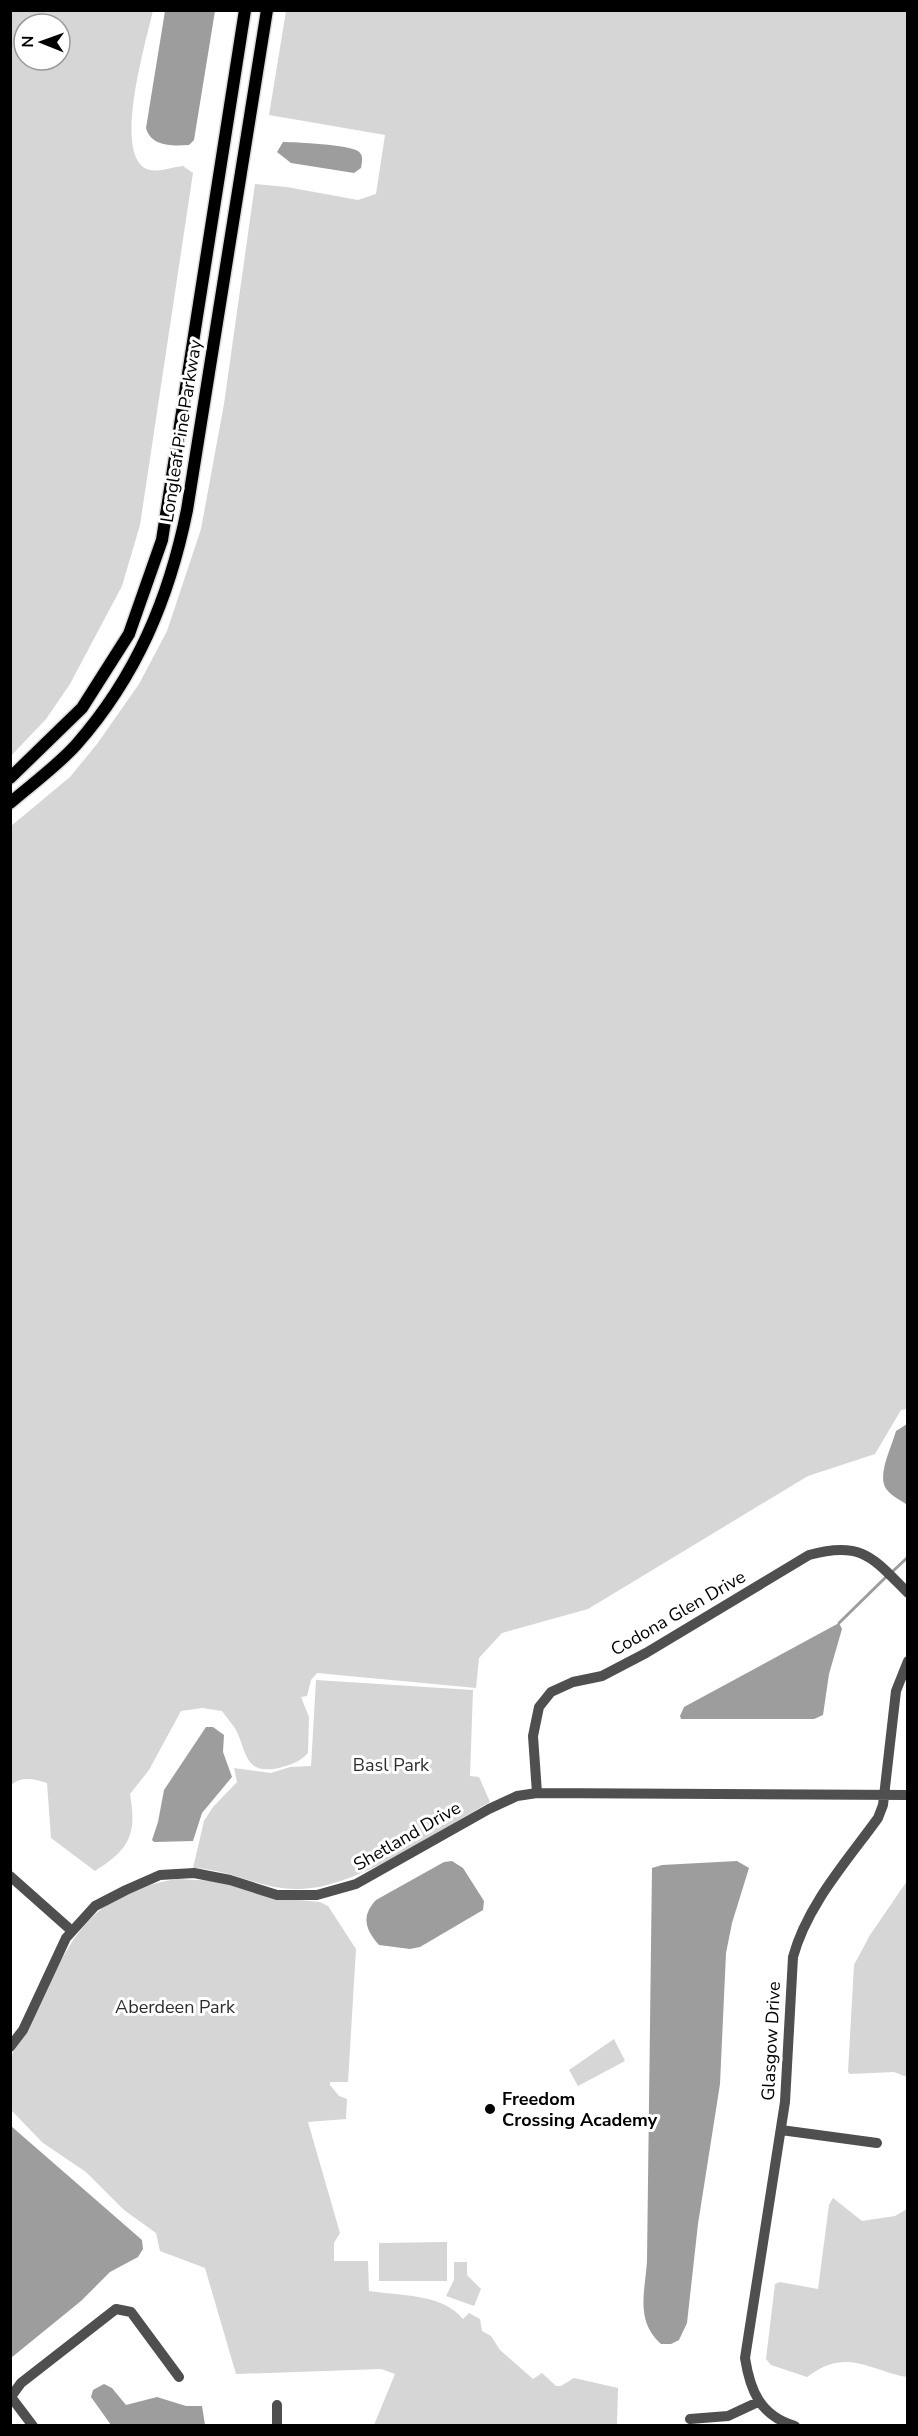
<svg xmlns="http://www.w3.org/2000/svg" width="918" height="2436" font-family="'Nunito Sans',sans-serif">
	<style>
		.green { fill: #d6d6d6; fill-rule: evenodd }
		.water { fill: #9d9d9d }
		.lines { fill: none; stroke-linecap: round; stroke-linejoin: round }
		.stream { stroke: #9d9d9d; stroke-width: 3 }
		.major-casing { stroke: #dbdbdb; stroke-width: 15 }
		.minor { stroke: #4f4f4f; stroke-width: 10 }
		.major { stroke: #000; stroke-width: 12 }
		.poi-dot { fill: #000; stroke: #fff; stroke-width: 2 }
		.labels { text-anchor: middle; stroke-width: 6; stroke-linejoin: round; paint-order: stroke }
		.street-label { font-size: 18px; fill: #000; stroke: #fff }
		.park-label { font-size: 18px; fill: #2d2d2d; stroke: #fff }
		.poi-label { font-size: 18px; font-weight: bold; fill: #000; stroke: #fff; text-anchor: start }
	</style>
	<rect width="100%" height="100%" fill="#fff"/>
	<path class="green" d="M11,10L153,11C146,41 115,146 143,167C155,175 170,167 183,166L193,173L140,525L122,586L70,684L46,719L11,756ZM24,24H60V60H24Z
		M286,11H907V1409L901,1410L875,1454L808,1476L588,1609L502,1633L479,1658L476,1688L317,1673L311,1680L307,1696L301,1697L309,1717L308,1753C300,1762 290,1765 279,1768C244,1775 247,1752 236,1730C232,1723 226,1717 222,1711L202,1708L181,1711L149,1770L130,1794C137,1834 130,1849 95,1871L51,1838L47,1783C34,1779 22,1776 11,1785V826L70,777L97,744L139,684L167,631L201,529L224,404L255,184L287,187L358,200L376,194L385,135L269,115Z
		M316,1680L473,1690L470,1776L479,1777L490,1802C439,1830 353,1891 296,1889C260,1889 229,1869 193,1868L204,1821L213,1807L237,1782L234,1768L271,1773L290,1767L311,1766Z
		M178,1879L217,1881L269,1897L320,1902L328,1906L356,1949L348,2082H330V2085L339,2096L347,2099L346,2119L308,2122L340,2233L334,2243V2261H368L369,2291C399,2296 442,2293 463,2319L469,2313L480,2319L482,2331L491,2336L500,2350L533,2379L542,2373L556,2386H561L574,2378L618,2388L617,2425H374L395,2374L381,2369L236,2374L205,2268L160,2251L156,2233L124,2210L86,2172L43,2143L11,2110C11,2094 8,2075 11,2060C13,2044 28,2026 36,2011C71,1938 90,1892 178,1879Z
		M907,1881V2077L894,2072L850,2074L848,2072L854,1965L870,1935Z
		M614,2039L625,2061L578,2086L569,2070Z
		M833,2198L862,2221L895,2216L907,2209V2377C867,2370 847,2347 807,2377L771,2365L766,2359L775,2284L780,2282L818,2289L829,2205Z
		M447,2242V2281H379V2243Z
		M454,2262H467V2275L481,2289L474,2306L446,2296L454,2280Z"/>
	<path class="water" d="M165,11H215L194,140L189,145C173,146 151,147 146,128Z
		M283,142C295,142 350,145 358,151C364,155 362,162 361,168L354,173L291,163L277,152Z
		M907,1424V1505C901,1500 889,1495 885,1487C878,1473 892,1446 896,1431Z
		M839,1623L842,1629L829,1674L823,1715L814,1719H681L680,1716L684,1707Z
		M206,1727H213L224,1735L223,1752L232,1777L202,1813L193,1841L154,1842L152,1840L158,1822L164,1790Z
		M452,1861L463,1868L484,1901L483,1910L420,1947L410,1949L379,1945C365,1929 361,1916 376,1900L444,1862Z
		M737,1861L749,1868L732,1923L726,1953L720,2084L698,2224L687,2323L679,2340L671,2344H661C635,2321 645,2292 647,2261L652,1868L662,1865Z
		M11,2126L142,2240L143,2249L138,2257L110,2272L81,2301L11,2358Z
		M104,2384L112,2388L126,2405L157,2397L186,2406H202L205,2425H111L91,2397L93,2390Z"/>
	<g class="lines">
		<path class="stream" d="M892,1572L908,1557
			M839,1623L887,1576"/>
		<defs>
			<path id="major" d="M10,778L82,708L129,634L162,540L245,10
				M10,803C32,784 57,766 76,745C136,677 169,599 187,510L267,10"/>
		</defs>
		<use href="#major" class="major-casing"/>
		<path class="minor" d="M537,1793L533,1736L539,1707L551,1692L573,1682L602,1676L646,1653L809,1555C862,1540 873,1558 908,1593
			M10,1876L72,1931
			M10,2047L23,2030L66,1938L95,1906L126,1890L160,1875L194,1873L230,1880L277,1895H317L356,1884L489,1809L517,1796L537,1793L908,1795
			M781,2130L877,2143
			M11,2397L33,2426
			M10,2398L21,2383L116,2309L131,2312L179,2377
			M277,2405V2426
			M690,2419L728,2416L758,2402
			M795,2426C760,2416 750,2390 745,2358L785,2102L793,1957C807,1905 847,1861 878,1818L883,1805L896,1691L908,1661"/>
		<use href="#major" class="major"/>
	</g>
	<circle class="poi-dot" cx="490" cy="2109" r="6"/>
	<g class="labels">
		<g class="street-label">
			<text transform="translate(181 431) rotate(-81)" y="6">Longleaf Pine Parkway</text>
			<text transform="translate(678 1613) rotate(-30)" y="6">Codona Glen Drive</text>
			<text transform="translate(407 1836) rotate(-30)" y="6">Shetland Drive</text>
			<text transform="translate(771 2041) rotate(-87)" y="6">Glasgow Drive</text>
		</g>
		<g class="park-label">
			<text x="391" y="1771">Basl Park</text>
			<text x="175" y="2013">Aberdeen Park</text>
		</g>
		<g class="poi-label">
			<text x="502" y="2105">Freedom<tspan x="502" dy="21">Crossing Academy</tspan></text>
		</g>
	</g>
	<rect width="918" height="2436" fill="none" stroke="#000000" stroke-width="24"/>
	<g transform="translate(42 42) rotate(271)"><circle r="28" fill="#ffffff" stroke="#999999" stroke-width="1.5"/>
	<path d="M0-4.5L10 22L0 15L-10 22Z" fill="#000000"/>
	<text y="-9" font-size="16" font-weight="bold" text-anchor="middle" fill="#000000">N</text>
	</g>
</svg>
